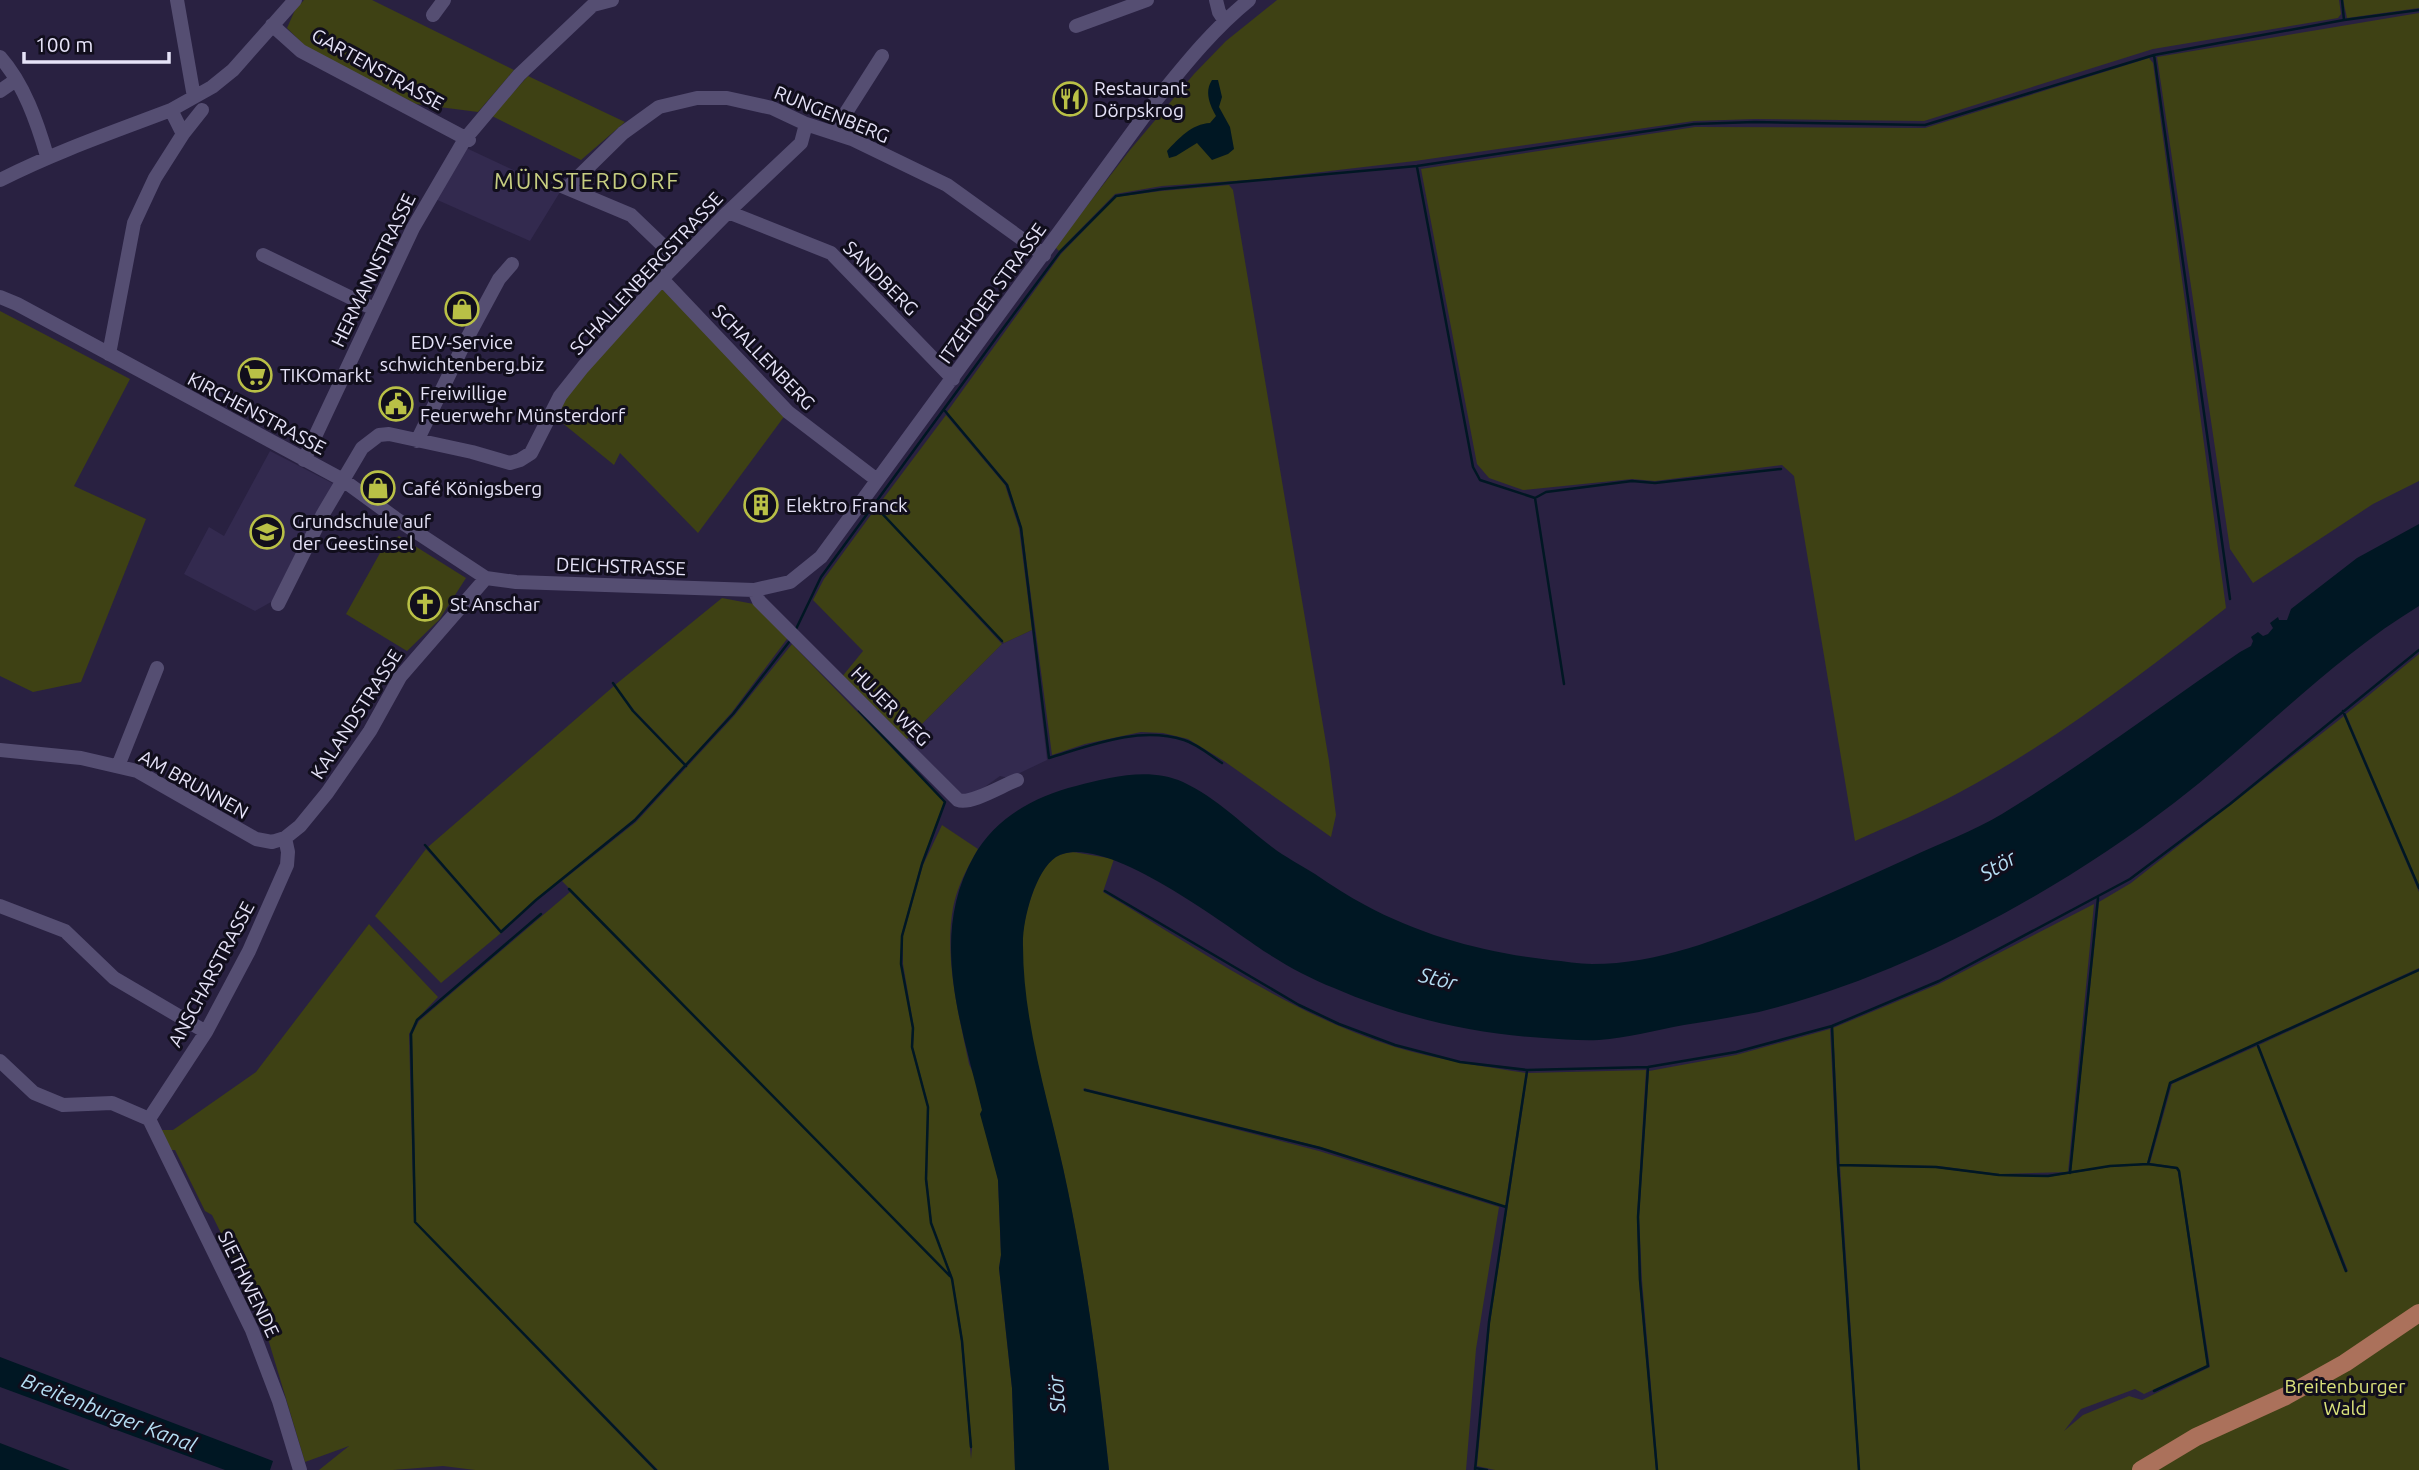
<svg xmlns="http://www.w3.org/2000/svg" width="2419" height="1470" font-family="Ubuntu,sans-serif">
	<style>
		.built { fill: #332a4f }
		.green { fill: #3e4114 }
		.water { fill: #001723 }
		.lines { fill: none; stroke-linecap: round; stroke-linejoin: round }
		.stream { stroke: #001723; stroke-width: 2.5 }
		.minor { stroke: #554e72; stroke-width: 14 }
		.major { stroke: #ab715b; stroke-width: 18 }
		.labels { text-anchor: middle; stroke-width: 6; stroke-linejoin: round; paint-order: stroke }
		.street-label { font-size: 19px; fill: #e6e3f8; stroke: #110e1c }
		.poi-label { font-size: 19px; fill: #e6e3f8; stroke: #110e1c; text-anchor: start }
		.park-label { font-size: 19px; fill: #dbe37b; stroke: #110e1c }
		.water-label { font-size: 21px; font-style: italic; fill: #b5ddf3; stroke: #110e1c }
		.quarter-label { font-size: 23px; letter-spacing: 2px; fill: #c7ce81; stroke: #110e1c }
	</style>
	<rect width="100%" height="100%" fill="#292141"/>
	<path class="built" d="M462,146L560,192L530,241L433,198Z
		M270,451L334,484L271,602L255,611L184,574L209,527L224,536Z
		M1032,630L1047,760L1009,778L1000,776L972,796L961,798L903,743L1002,644Z"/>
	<path class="green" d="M304,0H372L514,70L478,112L416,104L308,49L287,28L295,10Z
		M1277,0H2339L2341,14L2338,18L2153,49L1924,121L1755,119L1694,121L1415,161L1262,179L1162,186L1115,194L1059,251L1055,247L1130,150L1194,74L1226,41Z
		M2343,0H2419V8L2347,18Z
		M2419,13V481L2373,504L2253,583L2230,549L2157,57Z
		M2149,58L2153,63L2226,608C2142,674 2057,740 1962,791C1927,810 1891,825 1855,841L1794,476L1782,465L1655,481L1632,479L1523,490L1489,478L1477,464L1421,169L1695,127L1925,128Z
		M528,76L625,122L581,160L492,116Z
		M1229,185L1233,190L1329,761L1336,815L1331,837L1224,761L1188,739L1163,733L1141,732L1085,744L1052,755L1022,528L1008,484L947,412L1061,254L1116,197L1161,191Z
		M662,289L786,414L698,533L620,453L614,465L555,417L565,396Z
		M0,311L130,379L74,486L146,519L81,682L33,692L0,676Z
		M946,415L1005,485L1019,528L1032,630L1004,643L877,507Z
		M876,508L1002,644L903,743L841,678L863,651L813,600L824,579Z
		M399,536L466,578L439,620L407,651L346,614L385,544Z
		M722,598L759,605L790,635L732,712L686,764L634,710L615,685Z
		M792,644L944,802L921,864L901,936V964L912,1028L911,1047L927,1106L928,1152L925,1179L931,1223L951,1276L562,881L636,822L734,716Z
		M2419,654V886L2346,714Z
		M614,686L632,711L684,765L634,819L536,899L501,930L428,847Z
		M2344,716L2419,892V968L2170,1082L2147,1163L2071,1171L2099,902L2131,883Z
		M942,825L978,849C967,868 957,887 953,908C944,959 959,1015 969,1064L975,1078L998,1180L1001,1255L999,1268L1012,1388L1015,1470H658L416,1222L412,1034L419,1021L570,892L952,1279L961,1341L971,1459L972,1448L963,1341L953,1279L932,1223L927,1179L929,1107L913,1047L914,1028L903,964V936L923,865Z
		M426,849L501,933L441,983L375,916Z
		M1073,852L1114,859L1103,892C1197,948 1290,1014 1395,1047C1438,1060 1481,1066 1526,1073L1505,1206L1321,1147L1084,1088L1083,1090L1319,1151L1499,1207L1476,1349L1466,1470H1109C1099,1377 1087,1284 1068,1192C1052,1110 1021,1026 1022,942C1023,919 1035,873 1053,859C1059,854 1066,853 1073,852Z
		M2094,904L2068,1172L2000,1174L1938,1166L1840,1164L1833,1028L1939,984Z
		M369,924L438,997L417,1019L409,1034L414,1222L654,1470H475L443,1466L393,1470H319L349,1446L305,1462L260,1312L212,1215L205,1211L175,1150H168L159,1130H173L256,1072Z
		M2419,971V1470H1860L1840,1166L1936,1168L1999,1176L2048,1177L2110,1167L2148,1165L2176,1169L2178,1172L2207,1365L2144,1394L2135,1389L2081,1409L2064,1431L2083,1415L2129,1396L2142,1400L2210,1367L2180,1171L2177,1167L2150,1163L2172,1084L2257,1046L2345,1272L2348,1271L2259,1045Z
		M1830,1029L1837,1165L1858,1470H1658L1642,1280L1639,1217L1649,1071L1736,1055Z
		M1646,1070L1637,1217L1639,1281L1656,1470H1495L1477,1466L1490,1323L1528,1073Z"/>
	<path class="water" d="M1212,80H1218L1222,97L1219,107L1230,127L1234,149L1228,154L1212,160L1197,143L1176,156L1169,158L1167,151C1179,138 1192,124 1210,123L1216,116C1210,105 1204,92 1212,80Z
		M2419,524V606C2330,660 2256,740 2174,803C2057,893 1902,977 1759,1012C1734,1017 1709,1021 1684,1025C1656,1030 1627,1038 1599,1040C1581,1041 1562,1039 1544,1038C1473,1034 1400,1017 1334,988C1311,979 1287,966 1267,953C1227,927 1102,829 1056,857C1035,871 1022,921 1023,946C1023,1029 1052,1110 1068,1191C1087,1283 1099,1376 1109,1470H1015L1012,1388L999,1268L1001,1255L998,1180L980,1114L982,1110C962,1026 928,937 974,856C995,818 1035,796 1076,786C1111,777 1149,767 1183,782C1217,798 1243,825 1272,847C1285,857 1301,865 1315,874C1331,885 1348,896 1365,905C1422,936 1487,953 1550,960C1564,961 1579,964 1592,964C1659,964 1718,939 1779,915C1823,897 1867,877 1911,857C1941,843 1973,831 2002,814C2084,764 2161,706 2240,652L2251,646L2253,641L2251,637L2258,632L2263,636L2268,634L2273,628L2270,623L2278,617L2279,620H2287L2291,609L2357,558Z
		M0,1357L273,1461L270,1470H225L0,1387Z
		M0,1443L70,1470H0Z"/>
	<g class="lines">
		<path class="stream" d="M2342,0L2344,20
			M1417,167L1473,467L1480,480L1535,498L1546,492L1632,481L1655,483L1781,469
			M945,411L1007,485L1021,528L1049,758C1092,745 1139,726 1184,740C1197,744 1210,755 1222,763
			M1535,498L1564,684
			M875,506L1002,641
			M2230,599L2154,55L2344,20L2419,10
			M796,629L821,577L996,338L1060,252L1116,196L1162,189L1417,166L1694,124L1755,122L1925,125L2154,55
			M613,683L633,711L686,766
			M859,711L945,802L922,864L902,936L901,964L913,1028L912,1047L928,1107L926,1179L931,1223L952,1279L962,1341L971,1447
			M2343,711L2419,888
			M425,845L501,932L536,900L635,820L733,714L789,642
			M569,889L950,1276
			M1105,891L1299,1005L1339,1024L1395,1045L1460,1062L1527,1070L1648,1067L1736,1052L1832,1026L1939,981L2130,879L2230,804L2419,650
			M541,914L417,1020L411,1034L415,1222L656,1470
			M1832,1026L1838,1165L1859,1470
			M2258,1046L2346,1271
			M1648,1067L1638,1217L1640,1280L1657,1470
			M1085,1090L1320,1148L1506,1207
			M2148,1164L2170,1083L2419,970
			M1838,1165L1936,1167L1999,1175L2048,1176L2110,1166L2148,1164L2177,1168L2179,1171L2208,1366L2154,1391
			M2070,1173L2098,898
			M1475,1468L1487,1470
			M1475,1470L1489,1322L1527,1071"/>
		<path class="minor" d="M177,0L194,97
			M1216,0L1219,12L1225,21
			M433,15L444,0
			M272,25L301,51L469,140
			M1076,26L1147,0
			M0,57C24,84 37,122 47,156
			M0,91L16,80
			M833,133L882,56
			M183,134L202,110
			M0,180C55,152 113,132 171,110
			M562,186L631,215L679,261
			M567,188L623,133L659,107L697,98H727L772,108L806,124L852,139L947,185L1044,255
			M728,212L831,253L953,379
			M263,255L374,309
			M662,279L788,412L877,480
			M0,297L17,304L343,480L395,518L486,578L516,582L754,590L790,582L821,557L1153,104C1183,67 1212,30 1249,0
			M109,354L134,223L155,178L183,134L171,110L212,87L233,70L295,0
			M417,441L464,344L499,279L512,264
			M304,460L413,228L465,139L519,75L593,5L612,0
			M754,590L759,601L958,800C971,805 1003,785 1017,780
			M278,604L323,514L362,448L379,435L389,434L472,452L510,463L520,460L531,453L560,396L583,367L662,279L728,212L801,143L806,124
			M0,750L81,758L137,771L256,839L272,842L285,838L300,826L327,793L370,731L400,677L486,578
			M118,766L157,668
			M0,906L65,931L114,978L206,1032
			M0,1061L34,1093L63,1105L112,1103L149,1119
			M149,1119L252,1330L279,1401L300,1470
			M149,1119L206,1032L249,951L287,865L288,852L285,838"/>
		<path class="major" d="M2141,1470L2196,1437L2286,1396L2345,1363L2419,1313"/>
	</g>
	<defs>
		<symbol id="restaurant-ring" viewBox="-11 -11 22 22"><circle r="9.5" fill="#110e1c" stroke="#b9c046" stroke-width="1.5"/><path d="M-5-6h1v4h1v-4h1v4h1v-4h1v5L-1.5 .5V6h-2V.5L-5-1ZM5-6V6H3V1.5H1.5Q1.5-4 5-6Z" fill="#b9c046"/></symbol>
		<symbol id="shop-ring" viewBox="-11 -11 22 22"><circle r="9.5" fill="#110e1c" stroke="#b9c046" stroke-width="1.5"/><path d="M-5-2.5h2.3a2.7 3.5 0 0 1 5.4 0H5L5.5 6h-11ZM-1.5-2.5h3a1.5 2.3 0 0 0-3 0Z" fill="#b9c046"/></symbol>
		<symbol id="supermarket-ring" viewBox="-11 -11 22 22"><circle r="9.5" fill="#110e1c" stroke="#b9c046" stroke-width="1.5"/><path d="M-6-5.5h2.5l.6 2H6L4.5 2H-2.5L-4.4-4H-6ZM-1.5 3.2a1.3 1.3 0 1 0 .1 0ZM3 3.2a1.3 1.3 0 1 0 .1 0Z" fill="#b9c046"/></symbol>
		<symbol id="civic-ring" viewBox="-11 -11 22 22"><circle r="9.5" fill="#110e1c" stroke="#b9c046" stroke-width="1.5"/><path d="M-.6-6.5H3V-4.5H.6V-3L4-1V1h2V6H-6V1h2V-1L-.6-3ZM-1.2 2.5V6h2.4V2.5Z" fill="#b9c046"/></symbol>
		<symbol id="building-ring" viewBox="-11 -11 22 22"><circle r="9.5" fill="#110e1c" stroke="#b9c046" stroke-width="1.5"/><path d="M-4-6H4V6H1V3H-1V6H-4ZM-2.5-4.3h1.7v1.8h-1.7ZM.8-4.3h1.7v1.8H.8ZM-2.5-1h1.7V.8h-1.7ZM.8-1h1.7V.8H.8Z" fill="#b9c046"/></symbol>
		<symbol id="school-ring" viewBox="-11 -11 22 22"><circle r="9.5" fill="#110e1c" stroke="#b9c046" stroke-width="1.5"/><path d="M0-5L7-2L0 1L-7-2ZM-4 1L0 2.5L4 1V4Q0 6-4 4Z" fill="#b9c046"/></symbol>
		<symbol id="church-ring" viewBox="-11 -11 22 22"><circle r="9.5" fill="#110e1c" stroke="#b9c046" stroke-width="1.5"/><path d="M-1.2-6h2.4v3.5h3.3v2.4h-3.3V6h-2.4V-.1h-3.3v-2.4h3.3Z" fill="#b9c046"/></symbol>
	</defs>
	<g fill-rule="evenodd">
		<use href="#restaurant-ring" x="1051" y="80" width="38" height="38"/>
		<use href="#shop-ring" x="443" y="290" width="38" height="38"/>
		<use href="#supermarket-ring" x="236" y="356" width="38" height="38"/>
		<use href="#civic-ring" x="377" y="385" width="38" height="38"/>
		<use href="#shop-ring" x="359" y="469" width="38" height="38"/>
		<use href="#building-ring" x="742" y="486" width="38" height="38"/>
		<use href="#school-ring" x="248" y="513" width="38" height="38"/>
		<use href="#church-ring" x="406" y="585" width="38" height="38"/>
	</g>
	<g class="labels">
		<g class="street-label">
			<text transform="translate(378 69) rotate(29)" y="7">GARTENSTRASSE</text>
			<text transform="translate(832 114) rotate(22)" y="7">RUNGENBERG</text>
			<text transform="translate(373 270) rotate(-64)" y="7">HERMANNSTRASSE</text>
			<text transform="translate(646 273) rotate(-47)" y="7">SCHALLENBERGSTRASSE</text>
			<text transform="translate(881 278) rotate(45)" y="7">SANDBERG</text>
			<text transform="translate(992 293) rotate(-54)" y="7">ITZEHOER STRASSE</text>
			<text transform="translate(764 357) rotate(46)" y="7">SCHALLENBERG</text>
			<text transform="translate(257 413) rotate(28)" y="7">KIRCHENSTRASSE</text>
			<text transform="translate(621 566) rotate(2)" y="7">DEICHSTRASSE</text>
			<text transform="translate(891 706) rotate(45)" y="7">HUJER WEG</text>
			<text transform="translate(356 714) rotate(-57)" y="7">KALANDSTRASSE</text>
			<text transform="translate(194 784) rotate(29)" y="7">AM BRUNNEN</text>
			<text transform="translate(211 974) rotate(-62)" y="7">ANSCHARSTRASSE</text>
			<text transform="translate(249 1284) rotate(64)" y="7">SIETHWENDE</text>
		</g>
		<g class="poi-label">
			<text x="1094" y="95">Restaurant<tspan x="1094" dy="22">Dörpskrog</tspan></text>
			<text x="462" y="349" text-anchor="middle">EDV-Service<tspan x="462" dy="22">schwichtenberg.biz</tspan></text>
			<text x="280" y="382">TIKOmarkt</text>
			<text x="420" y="400">Freiwillige<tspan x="420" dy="22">Feuerwehr Münsterdorf</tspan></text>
			<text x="402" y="495">Café Königsberg</text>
			<text x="786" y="512">Elektro Franck</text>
			<text x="292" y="528">Grundschule auf<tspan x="292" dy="22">der Geestinsel</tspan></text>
			<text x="450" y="611">St Anschar</text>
		</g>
		<g class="park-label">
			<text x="2345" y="1393">Breitenburger<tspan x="2345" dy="22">Wald</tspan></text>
		</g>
		<g class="water-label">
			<text transform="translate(1998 866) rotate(-31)" y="7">Stör</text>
			<text transform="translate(1438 979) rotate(14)" y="7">Stör</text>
			<text transform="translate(1057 1394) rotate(-94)" y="7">Stör</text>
			<text transform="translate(109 1413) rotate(21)" y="7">Breitenburger Kanal</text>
		</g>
		<g class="quarter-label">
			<text x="587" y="189">MÜNSTERDORF</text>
		</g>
	</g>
	<path d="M24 52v10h145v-10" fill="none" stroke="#e6e3f8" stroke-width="3.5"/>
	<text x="35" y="52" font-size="21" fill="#e6e3f8" stroke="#110e1c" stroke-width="5" paint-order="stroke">100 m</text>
</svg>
